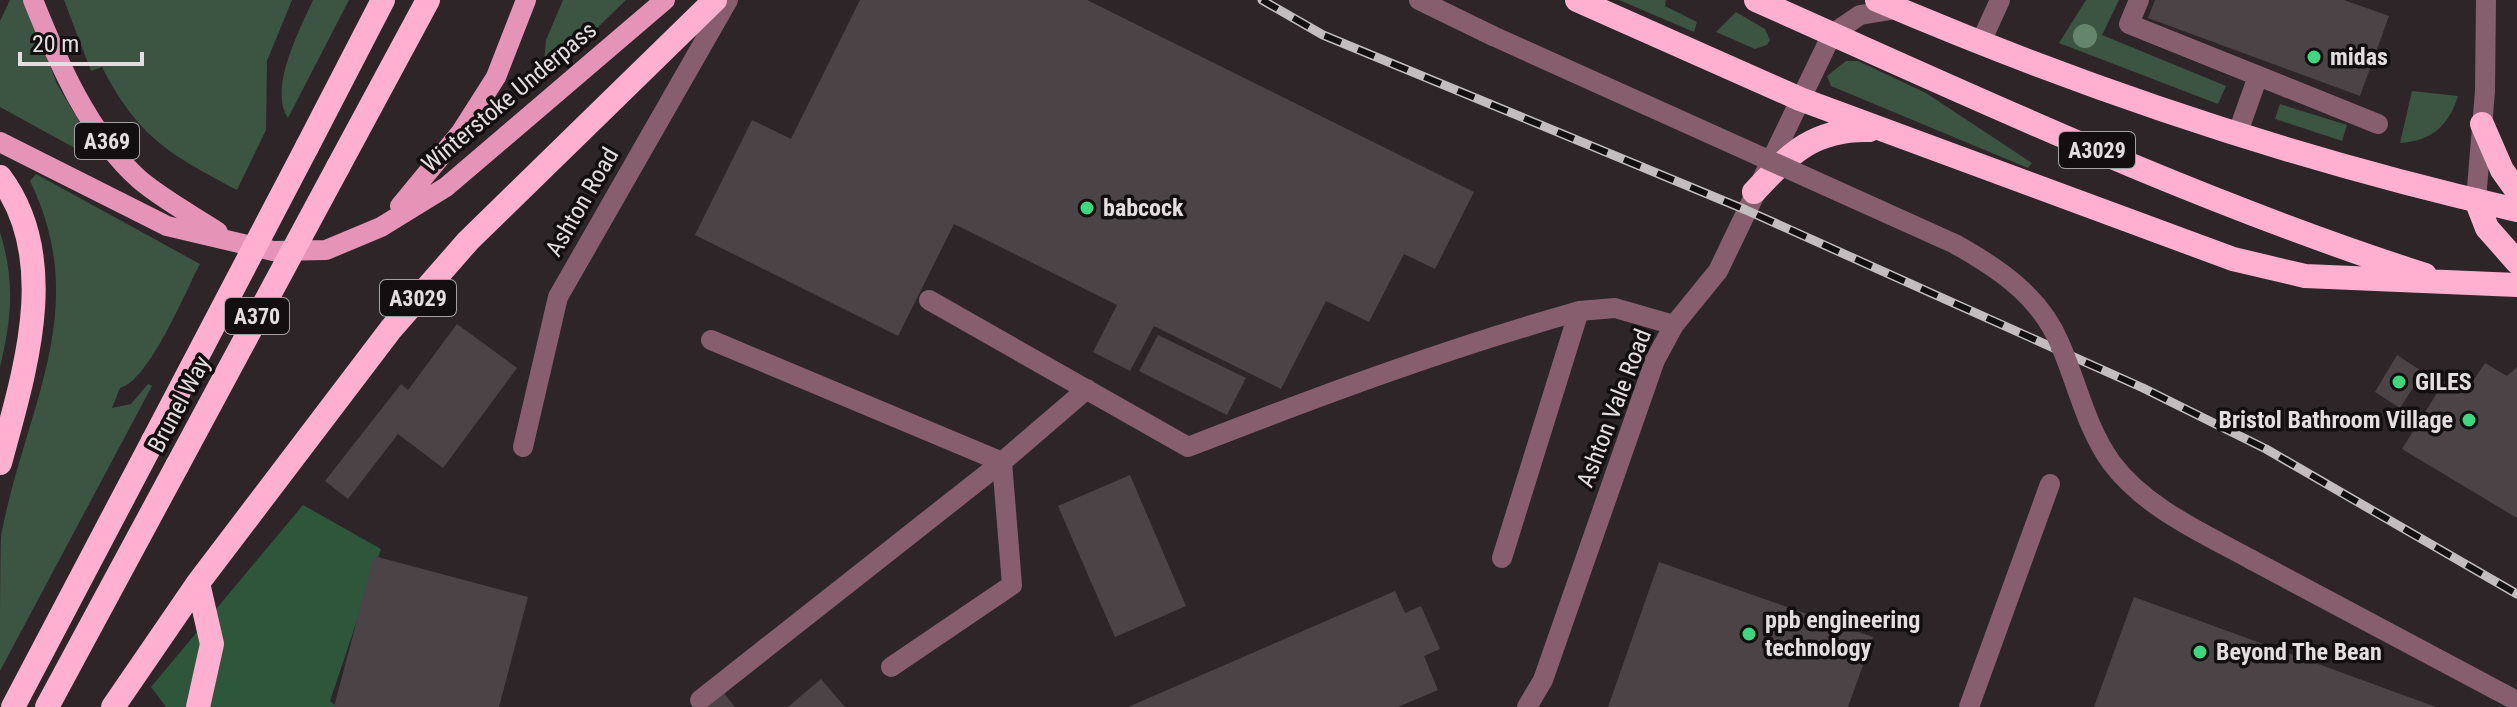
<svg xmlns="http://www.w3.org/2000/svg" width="2517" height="707" font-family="'Roboto Condensed',sans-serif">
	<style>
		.green { fill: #3c5442 }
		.forest { fill: #2e563a }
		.building { fill: #4c4347 }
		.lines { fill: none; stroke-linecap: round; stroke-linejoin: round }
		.minor { stroke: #865e6e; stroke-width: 20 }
		.major { stroke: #e593b6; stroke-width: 20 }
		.highway { stroke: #ffb0d1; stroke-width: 24 }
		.rail-casing { stroke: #c3bdbf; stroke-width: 9 }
		.rail { stroke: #130f10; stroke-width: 6; stroke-dasharray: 18; stroke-linecap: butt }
		.minor-bridge { stroke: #865e6e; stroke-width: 20 }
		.highway-bridge { stroke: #ffb0d1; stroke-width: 24 }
		.tree { fill: #65866d }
		.poi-dot { fill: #3fd77d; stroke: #130f10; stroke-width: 3 }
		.labels { text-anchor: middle; stroke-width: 7; stroke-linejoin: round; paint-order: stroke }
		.shield { fill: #130f10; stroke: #a5a0a2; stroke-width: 2 }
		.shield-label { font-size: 22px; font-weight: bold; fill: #e4dee0 }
		.poi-label { font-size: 24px; font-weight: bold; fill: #e4dee0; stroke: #130f10; text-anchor: start }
		.street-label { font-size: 24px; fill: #e4dee0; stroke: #130f10 }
	</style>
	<rect width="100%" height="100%" fill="#2d2528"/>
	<path class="green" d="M10,0H25L57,84L90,140L82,152L0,107V21Z
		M64,0H292L267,61L266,130L237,190C169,154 138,137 102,67L91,71Z
		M313,0H349L288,118C268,89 300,29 313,0Z
		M563,0H626L563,61L544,63L546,40Z
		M1619,0H1666L1665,6L1697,22L1694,32Z
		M2086,0H2119L2102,35L2226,86L2218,104L2059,43Z
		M1736,12L1765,29L1770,40L1767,45L1755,49L1716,32Z
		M1846,61H1858L1926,93L2032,163L2028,168L1831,86L1827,76Z
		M2412,91L2458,96C2449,125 2432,141 2400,143Z
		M2280,104L2347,125L2342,141L2275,119Z
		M36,174L200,264C185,292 149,381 120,388L112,408L131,404L148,384L152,386L0,671C0,632 0,573 1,536C25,408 93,310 30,181Z
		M0,232C15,281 12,318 0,367Z"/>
	<path class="forest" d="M303,505L381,549L330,701L337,707H166L151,687Z"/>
	<path class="building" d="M860,0H1087L1474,192L1435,269L1404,254L1369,322L1326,301L1281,389L1154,326L1130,371L1093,352L1117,305L954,224L898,336L695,235L752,120L791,139Z
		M2155,0H2344L2389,16L2360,96L2148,18Z
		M457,324L517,368L443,468L398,434L348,499L325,481L401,384L408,390Z
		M1158,335L1246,378L1227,415L1139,371Z
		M2397,355L2423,372L2400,408L2375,392Z
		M2485,363L2507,376L2517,367V518L2402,449L2447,377L2467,390Z
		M1130,475L1186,606L1115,637L1058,506Z
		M374,556L528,597L499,707H334Z
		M1659,562L1873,637L1848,707H1608Z
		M1395,591L1405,613L1421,606L1440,649L1424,656L1438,690L1398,707H1128Z
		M2134,597L2436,707H2094Z
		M821,679L845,707H788Z
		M724,693L735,707H707Z"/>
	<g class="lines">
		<path class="minor" d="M1419,0L1493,36
			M2139,0L2129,24L2378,124
			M1980,44L2000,0
			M2237,135L2258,76
			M2476,200L2485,91L2486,0
			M929,300L1188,447C1319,396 1445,349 1579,311
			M711,340L1002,462L1012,585L891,667
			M523,447L558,297L728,0
			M1502,558L1579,311L1615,308L1674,325
			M2252,560L2517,701
			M700,700L1002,462L1087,389
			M1527,707L1543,680L1655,360L1674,325L1718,271L1832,34L1860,15L1897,9
			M1969,707L2050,484"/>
		<path class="major" d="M33,0C58,62 89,135 140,180C164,200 192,215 218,232
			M0,142L167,226L273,251L326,250L381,227L446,187L665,0
			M400,206L461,132L496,77L526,0"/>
		<path class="highway" d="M1577,0L1800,99L2233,259L2305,276L2517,285
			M1756,0C1976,98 2195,201 2425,275
			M1877,0C2085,89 2297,160 2517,210
			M2482,124L2502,170L2517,191
			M307,147L383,0
			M338,167L428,0
			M0,177C62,260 24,373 0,463
			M1754,192C1791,153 1813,129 1869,130
			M2476,200L2487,228L2517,262
			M198,583L212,644L198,707
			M13,707L153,441
			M47,707L177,466
			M113,707L198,583L391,329L468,241L715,0"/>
		<defs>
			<path id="rail" d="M1262,0L1323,35L1746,210L2143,388L2266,449L2517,594"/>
		</defs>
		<use href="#rail" class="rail-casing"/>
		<use href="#rail" class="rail"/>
		<path class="minor-bridge" d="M1493,36L1955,244C1998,268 2040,296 2060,344C2077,383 2086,427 2111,462C2145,508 2203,533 2252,560"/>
		<path class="highway-bridge" d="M153,441L307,147
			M177,466L338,167"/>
	</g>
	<circle class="tree" cx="2085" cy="36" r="12"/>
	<g class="poi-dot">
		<circle cx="2314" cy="57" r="8"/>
		<circle cx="1087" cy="208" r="8"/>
		<circle cx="2399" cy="382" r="8"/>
		<circle cx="2469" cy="420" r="8"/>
		<circle cx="1749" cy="634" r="8"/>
		<circle cx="2200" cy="652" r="8"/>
	</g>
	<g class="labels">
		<g class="shield">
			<rect x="75" y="123" width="64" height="36" rx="6"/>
			<rect x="2059" y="132" width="76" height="36" rx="6"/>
			<rect x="380" y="280" width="76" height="36" rx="6"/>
			<rect x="225" y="298" width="64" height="36" rx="6"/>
		</g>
		<g class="shield-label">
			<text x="107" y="149">A369</text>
			<text x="2097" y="158">A3029</text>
			<text x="418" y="306">A3029</text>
			<text x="257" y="324">A370</text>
		</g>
		<g class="poi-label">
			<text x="2330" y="65">midas</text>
			<text x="1103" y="216">babcock</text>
			<text x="2415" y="390">GILES</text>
			<text x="2453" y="428" text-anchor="end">Bristol Bathroom Village</text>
			<text x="1765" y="628">ppb engineering<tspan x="1765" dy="28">technology</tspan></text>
			<text x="2216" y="660">Beyond The Bean</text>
		</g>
		<g class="street-label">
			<text transform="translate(509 97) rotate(-40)" y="8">Winterstoke Underpass</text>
			<text transform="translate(582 202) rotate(-60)" y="8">Ashton Road</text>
			<text transform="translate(179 404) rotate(-62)" y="8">Brunel Way</text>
			<text transform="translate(1614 408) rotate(-69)" y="8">Ashton Vale Road</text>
		</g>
	</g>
	<path d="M20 52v12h122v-12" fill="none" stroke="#e4dee0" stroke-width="4"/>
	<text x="32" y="52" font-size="24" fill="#e4dee0" stroke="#130f10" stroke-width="6" paint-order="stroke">20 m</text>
</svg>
